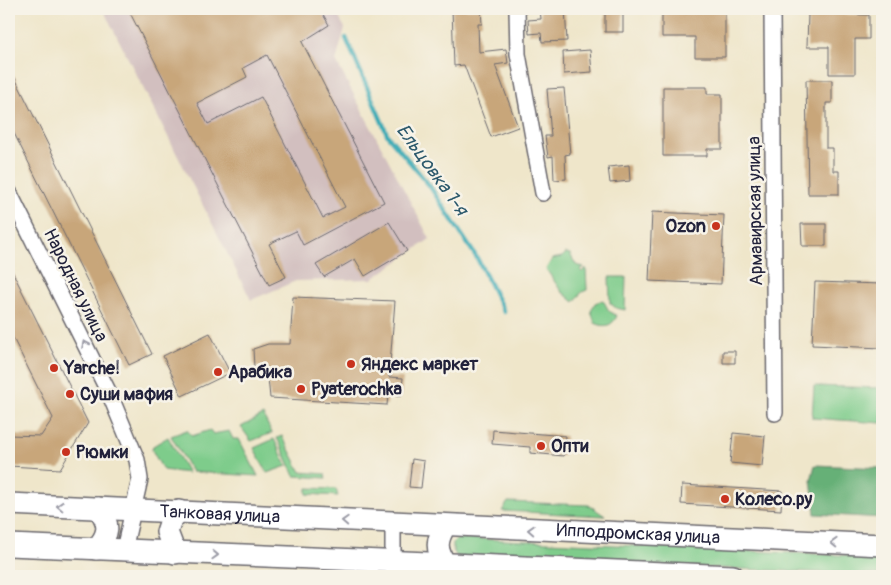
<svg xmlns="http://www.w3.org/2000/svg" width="891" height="585" font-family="Pangolin,sans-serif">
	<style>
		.industrial { fill: #d2bfbf }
		.green { fill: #7ecc8b; stroke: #507763 }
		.forest { fill: #66b077; stroke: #446959 }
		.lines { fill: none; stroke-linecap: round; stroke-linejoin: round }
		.stream { stroke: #3aabb6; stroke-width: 4.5 }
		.building { fill: #c8a67a; fill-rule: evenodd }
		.minor-casing { stroke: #6a676d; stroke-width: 18 }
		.highway-casing { stroke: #6a676d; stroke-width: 24 }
		.minor { stroke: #fff; stroke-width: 15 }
		.highway { stroke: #fff; stroke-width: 21 }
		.oneway { stroke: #9c9ca7 }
		.poi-dot { fill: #c8321e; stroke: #f7f3e8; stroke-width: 2 }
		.labels { text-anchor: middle; stroke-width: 5; stroke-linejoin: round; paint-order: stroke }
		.street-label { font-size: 18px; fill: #22223b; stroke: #f7f3e8 }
		.poi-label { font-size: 18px; font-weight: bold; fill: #22223b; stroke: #f7f3e8; text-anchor: start }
		.water-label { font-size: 19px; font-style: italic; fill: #2c596c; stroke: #f7f3e8 }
	</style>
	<rect width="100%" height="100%" fill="#f7f3e8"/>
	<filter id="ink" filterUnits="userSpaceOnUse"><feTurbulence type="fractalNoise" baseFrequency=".02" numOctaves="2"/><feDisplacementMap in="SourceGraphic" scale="10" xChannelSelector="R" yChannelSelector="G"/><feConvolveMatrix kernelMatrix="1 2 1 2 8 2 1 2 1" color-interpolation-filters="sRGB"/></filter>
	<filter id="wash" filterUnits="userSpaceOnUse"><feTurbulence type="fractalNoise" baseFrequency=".0096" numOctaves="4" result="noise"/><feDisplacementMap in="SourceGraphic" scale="20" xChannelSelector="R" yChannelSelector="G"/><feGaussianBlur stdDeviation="1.12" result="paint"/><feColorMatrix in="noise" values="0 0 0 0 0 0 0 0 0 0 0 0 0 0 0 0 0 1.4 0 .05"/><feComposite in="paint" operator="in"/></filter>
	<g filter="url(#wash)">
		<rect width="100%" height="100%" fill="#efe6ca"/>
		<path class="industrial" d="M103,9H334L345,28L336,61L430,239L372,279L296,281L251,300Z"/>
		<path class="green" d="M566,253L570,254L576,265L584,267L580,270L582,272L586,268L587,290L582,292L574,302L561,291L546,269L552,259L562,257Z
			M609,277H626L625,310L616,308L610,303Z
			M603,300L609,311L617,316C612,326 605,328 595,323L591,311L595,303Z
			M814,386L882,388V423L812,418Z
			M263,415L272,433L251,441L241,427Z
			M187,430L192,436L210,430L213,434L229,431L233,439H239L258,476L192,472L171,436Z
			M282,436L301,472L325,474L326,478L295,476L277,438Z
			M168,437L188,473L163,470L152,450L153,446Z
			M274,439L287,466L267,473L254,448Z
			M307,488L336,489L338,496L307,494Z
			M508,502L589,505L605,516L502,511Z
			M458,538L882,557V575L457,557L453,550V543Z"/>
		<path class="forest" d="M815,465L882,468V518L815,514L811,480Z"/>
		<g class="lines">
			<path class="stream" d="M346,38L388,136L429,185L477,258L504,312"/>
		</g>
		<g id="blocks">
			<path class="building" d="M128,9H320L329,25L302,42L384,202L303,245L296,231L269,244L286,277L269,285ZM267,55L345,207L323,218L261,97L208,124L197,103L247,77L243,68Z
				M452,9H481L482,24H478L479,52L506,49L508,63L495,65L518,127L491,137L464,65L454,66Z
				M540,9H565L567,41L542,42L541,33L529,34L528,20L541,19Z
				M605,9H623V32H605Z
				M662,10H725V57H695V37H662Z
				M808,13L869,15V39H855V74H829V47H807Z
				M590,50L592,72L564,74L563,52Z
				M9,66L152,354L129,365L9,123Z
				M806,80H832V103H826V148H833V171H839V194H808Z
				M663,87H707V94H722V149H707V156H663Z
				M564,88L570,154L565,155L566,179L554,180L553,156L548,157L545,136H551L547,89Z
				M629,165L630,181L610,183L608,167Z
				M652,212L724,215L721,284L649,281Z
				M389,222L407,251L365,276L355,259L324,277L316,265Z
				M801,224H826V246H802Z
				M9,265L88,423L60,469L9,466V435L41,436L53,418L9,330Z
				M815,282L882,284V348L812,345Z
				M293,297L395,301L389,377L403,378L401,396L388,395L387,405L270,398L267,367H254L253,349L268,344H290Z
				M210,333L230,373L182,396L163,356Z
				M723,351H735V363H723Z
				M493,430L566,436L564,456L530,453V447L492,444Z
				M733,433L765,436L762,466L730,463Z
				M412,459L424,461L421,488L409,487Z
				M682,485L782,491L781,510L681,504Z"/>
		</g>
	</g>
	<g filter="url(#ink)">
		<use href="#blocks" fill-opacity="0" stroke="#6a676d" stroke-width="1"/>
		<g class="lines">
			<defs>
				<path id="minor" d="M517,9L518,54L543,193
					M772,9L775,413
					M9,192L110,395L137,460L140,479L124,550
					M393,524V562L396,576"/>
				<g id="highway">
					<path id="s1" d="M9,504L882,545"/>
					<path d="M9,545L733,576"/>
					<path d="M96,549C109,535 111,524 98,508"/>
					<path d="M175,553L167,532L171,520L179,511"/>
					<path d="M445,564C436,549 436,541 445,526"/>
				</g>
			</defs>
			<use href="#minor" class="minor-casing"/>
			<use href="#highway" class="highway-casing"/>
			<use href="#minor" class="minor"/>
			<use href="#highway" class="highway"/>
		</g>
		<defs><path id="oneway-chevron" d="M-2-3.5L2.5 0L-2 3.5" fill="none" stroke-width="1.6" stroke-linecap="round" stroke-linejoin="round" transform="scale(1.25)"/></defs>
		<g class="oneway">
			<use href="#oneway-chevron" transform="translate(85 344) rotate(-116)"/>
			<use href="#oneway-chevron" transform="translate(60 506) rotate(-178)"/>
			<use href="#oneway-chevron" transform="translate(345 521) rotate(-177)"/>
			<use href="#oneway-chevron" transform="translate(531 530) rotate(-177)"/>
			<use href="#oneway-chevron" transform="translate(834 543) rotate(-178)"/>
			<use href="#oneway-chevron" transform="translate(215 555) rotate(2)"/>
		</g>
	</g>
	<g class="poi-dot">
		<circle cx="716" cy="226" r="5"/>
		<circle cx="351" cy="364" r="5"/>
		<circle cx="54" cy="368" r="5"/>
		<circle cx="218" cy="372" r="5"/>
		<circle cx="301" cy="389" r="5"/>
		<circle cx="70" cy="394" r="5"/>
		<circle cx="541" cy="446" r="5"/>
		<circle cx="66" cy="452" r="5"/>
		<circle cx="725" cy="499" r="5"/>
	</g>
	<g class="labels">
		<g class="street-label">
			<text transform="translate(755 211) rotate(-91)" y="6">Армавирская улица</text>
			<text transform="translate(76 285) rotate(64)" y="6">Народная улица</text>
			<text dy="6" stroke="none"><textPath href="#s1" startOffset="211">Танковая улица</textPath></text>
			<text dy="6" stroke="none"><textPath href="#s1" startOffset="630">Ипподромская улица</textPath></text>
		</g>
		<g class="poi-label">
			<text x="706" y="232" text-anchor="end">Ozon</text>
			<text x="361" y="370">Яндекс маркет</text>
			<text x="64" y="374">Yarche!</text>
			<text x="228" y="378">Арабика</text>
			<text x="311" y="395">Pyaterochka</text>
			<text x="80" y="400">Суши мафия</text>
			<text x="551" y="452">Опти</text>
			<text x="76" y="458">Рюмки</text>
			<text x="735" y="505">Колесо.ру</text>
		</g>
		<g class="water-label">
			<text transform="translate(433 169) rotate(54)" y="7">Ельцовка 1-я</text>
		</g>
	</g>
	<rect width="891" height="585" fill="none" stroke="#f7f3e8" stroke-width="30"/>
</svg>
